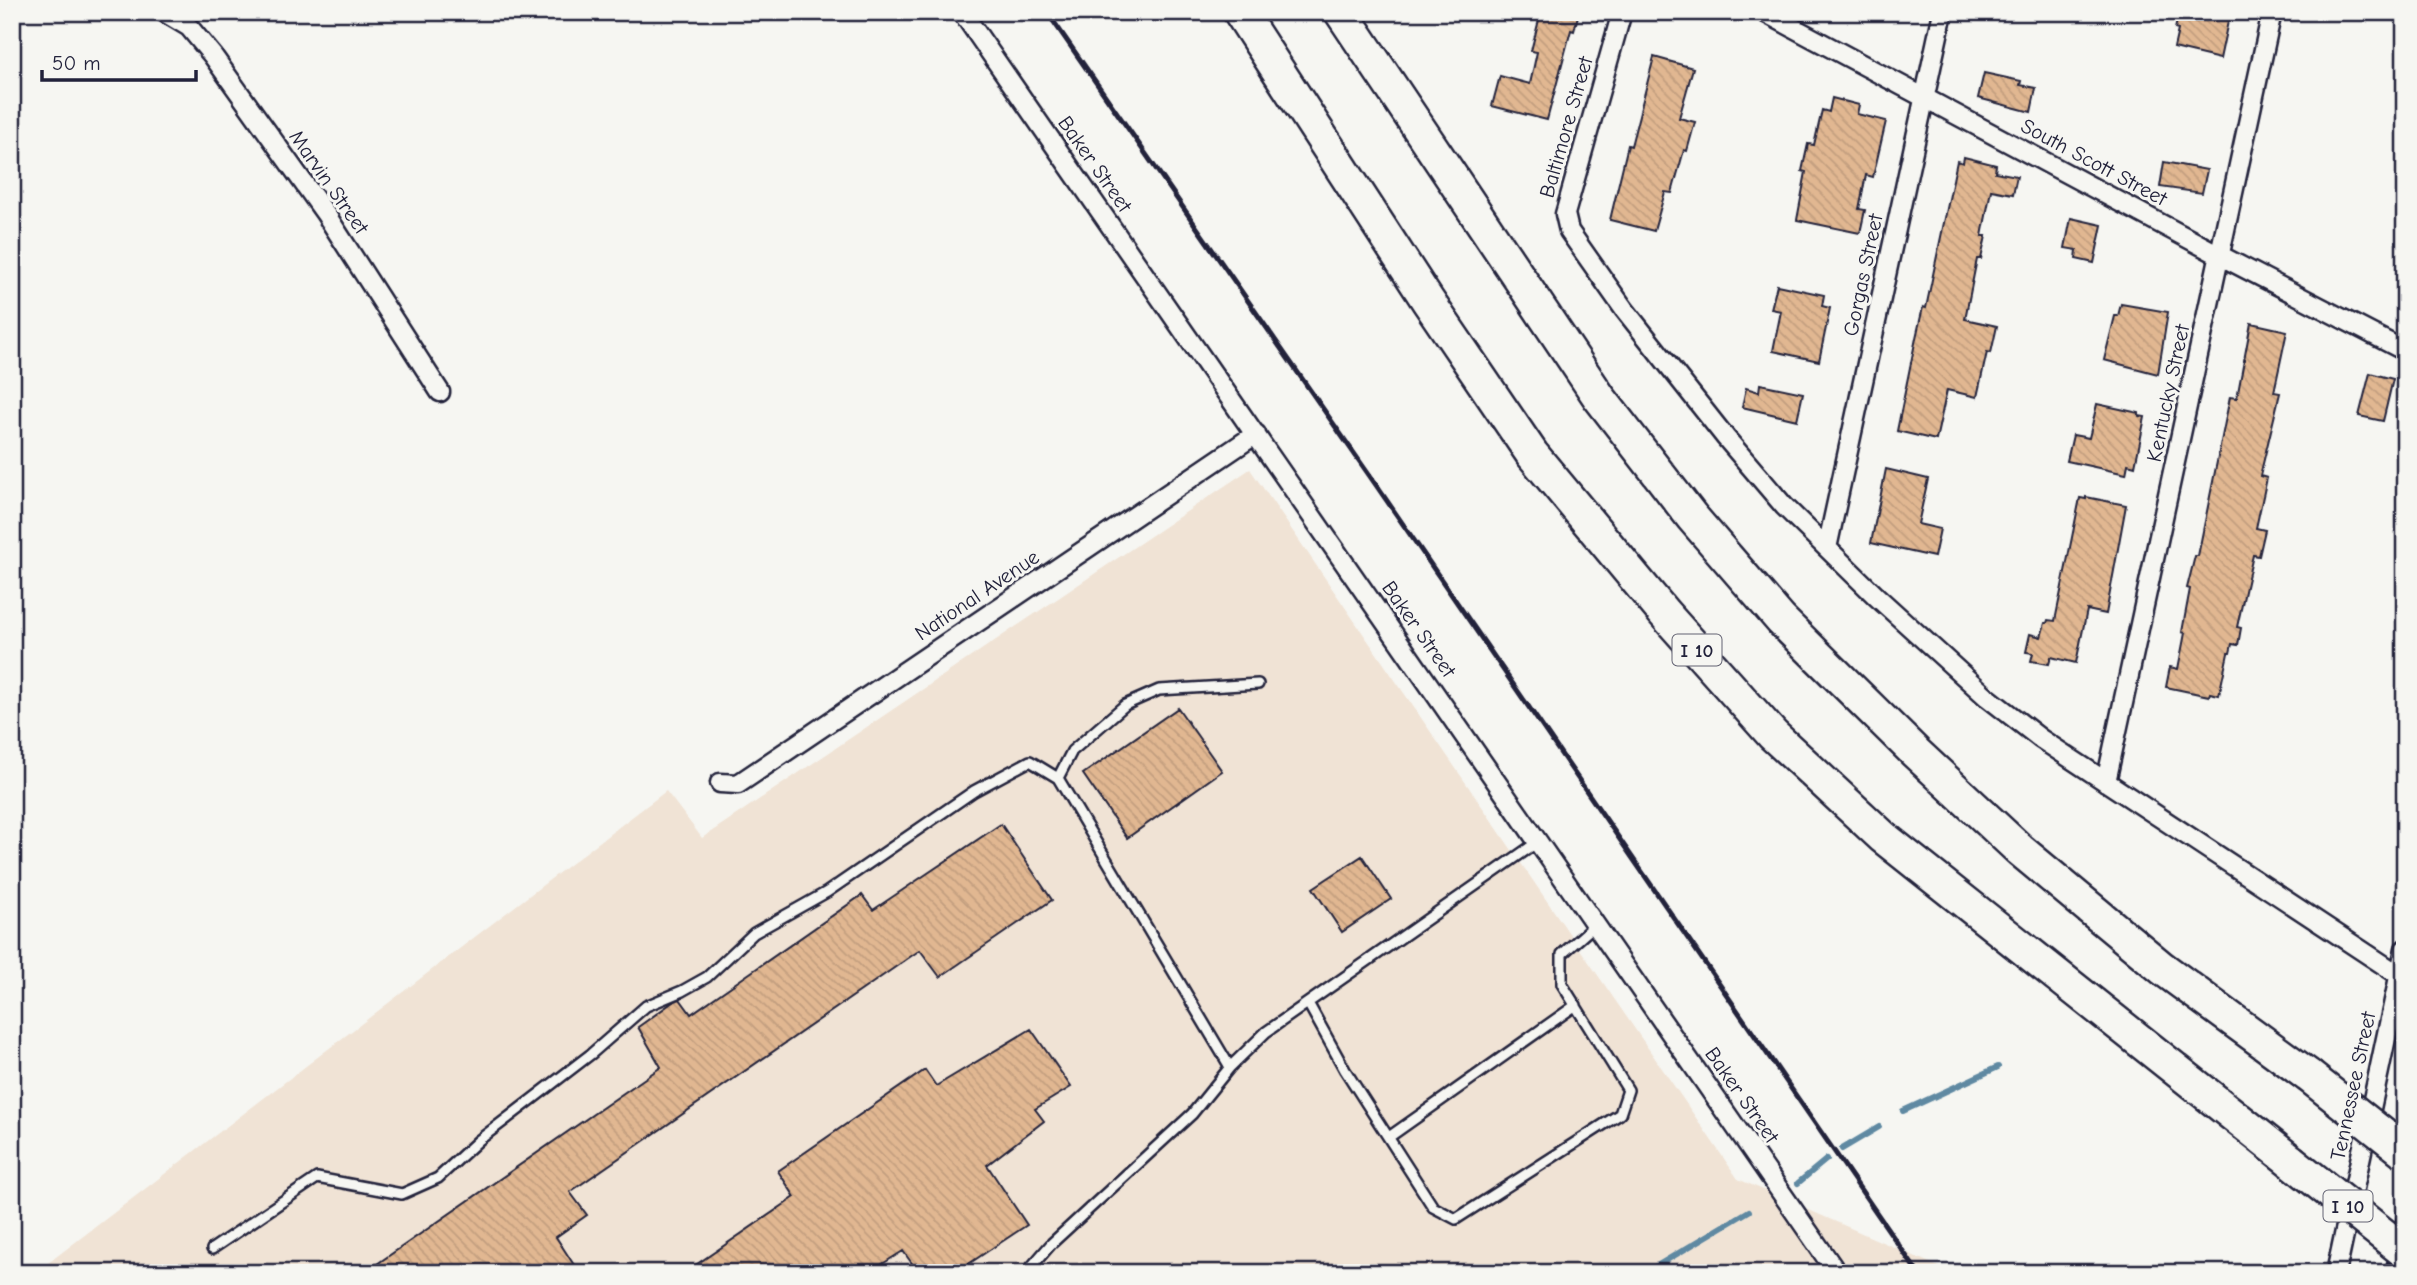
<svg xmlns="http://www.w3.org/2000/svg" width="2417" height="1285" font-family="'Comic Neue',sans-serif">
	<style>
		.built { fill: #f0e3d5 }
		.lines { fill: none; stroke-linecap: round; stroke-linejoin: round }
		.stream { stroke: #5e89a2; stroke-width: 6 }
		.building { fill: url(#building-back-hatch); stroke: #22223b; stroke-width: 2 }
		.service-casing { stroke: #22223b; stroke-width: 14 }
		.minor-casing { stroke: #22223b; stroke-width: 23 }
		.motorway-casing { stroke: #22223b; stroke-width: 37 }
		.service { stroke: #f6f6f2; stroke-width: 9 }
		.minor { stroke: #f6f6f2; stroke-width: 18 }
		.motorway { stroke: #f6f6f2; stroke-width: 32 }
		.rail { stroke: #22223b; stroke-width: 5 }
		.motorway-bridge-casing { stroke: #22223b; stroke-width: 37; stroke-linecap: butt }
		.motorway-bridge { stroke: #f6f6f2; stroke-width: 32 }
		.labels { text-anchor: middle; stroke-width: 6; stroke-linejoin: round; paint-order: stroke }
		.shield { fill: #f6f6f2; stroke: #626272; stroke-width: 2 }
		.shield-label { font-size: 19px; font-weight: bold; fill: #22223b }
		.street-label { font-size: 21px; fill: #22223b; stroke: #f6f6f2 }
	</style>
	<defs>
		<pattern id="building-back-hatch" width="6" height="6" patternUnits="userSpaceOnUse" patternTransform="scale(1.75)"><rect width="6" height="6" fill="#e1b791"/><path d="M-1 5l2 2M0 0l6 6M5-1l2 2" fill="none" stroke="#c19d7e"/></pattern>
	</defs>
	<rect width="100%" height="100%" fill="#f6f6f2"/>
	<filter id="ink" filterUnits="userSpaceOnUse"><feTurbulence type="fractalNoise" baseFrequency=".0143" numOctaves="2"/><feDisplacementMap in="SourceGraphic" scale="14" xChannelSelector="R" yChannelSelector="G"/><feConvolveMatrix kernelMatrix="1 2 1 2 8 2 1 2 1" color-interpolation-filters="sRGB"/></filter>
	<g filter="url(#ink)">
		<path class="built" d="M1250,469L1738,1179L1953,1273H35L666,791L702,838Z"/>
		<g class="lines">
			<path class="stream" d="M1903,1111L1998,1067
				M1842,1149L1879,1127
				M1798,1183L1827,1159
				M1205,1273H1316
				M1645,1273L1749,1211"/>
		</g>
		<path class="building" d="M1541,12H1579L1574,31L1571,30L1547,120L1492,106L1500,76L1530,84L1537,52L1531,51Z
			M2179,12H2230L2220,59L2174,48L2178,30L2175,29Z
			M1654,57L1693,68L1679,118L1695,122L1687,151L1684,150L1672,193L1665,192L1654,231L1610,220L1628,145L1631,146Z
			M1984,73L2021,81L2020,85L2036,88L2031,112L1978,98Z
			M1832,98L1859,105L1857,114L1886,121L1873,177L1866,175L1859,209L1865,210L1860,233L1797,220L1806,172L1802,171L1808,144L1814,145L1822,110L1829,112Z
			M1964,157L1996,165L1995,172L2017,176L2013,194L1991,190L1982,236H1986L1981,259H1977L1965,319L1997,326L1991,353L1987,352L1977,397L1947,390L1936,440L1897,431L1916,338L1923,307L1926,308L1957,161L1963,163Z
			M2164,162L2207,170L2202,193L2160,187Z
			M2071,218L2102,225L2094,263L2076,259L2077,250L2065,248Z
			M1777,285L1824,295L1822,306L1830,308L1819,361L1773,351L1781,311L1771,309Z
			M2121,304L2168,312L2158,374L2104,360L2115,316H2118Z
			M2251,323L2287,331L2274,392L2280,393L2260,476L2267,478L2256,528L2265,530L2259,556L2253,555L2237,627L2241,628L2238,645L2232,644L2230,653H2228L2219,695L2210,693L2209,696L2166,687L2170,667L2178,669L2185,633L2182,632L2190,589L2187,588L2195,556H2198L2230,397L2237,398Z
			M2370,373L2393,379L2383,421L2359,416Z
			M1760,384L1803,393L1797,420L1742,407L1746,388L1759,392Z
			M2097,404L2139,413V416L2145,417L2135,466L2128,464L2126,474L2067,461L2073,435L2089,438Z
			M1886,469L1928,479L1918,524L1940,529L1934,557L1871,543Z
			M2086,497L2126,505L2106,614L2087,610L2076,663L2051,657L2049,664L2031,661L2033,653L2026,652L2030,634L2041,637L2045,623H2047L2048,620L2055,621L2080,498L2086,499Z
			M1178,708L1222,771L1127,838L1083,774Z
			M1001,824L1052,900L940,977L920,950L570,1192L587,1215L556,1237L574,1265L563,1273H364L661,1067L638,1027L673,1002L680,999L691,1014L862,895L873,910Z
			M1362,856L1391,899L1342,932L1313,888Z
			M1031,1029L1071,1087L1035,1109L1044,1121L987,1165L1027,1225L955,1273H919L903,1251L868,1273H684L795,1197L778,1171L925,1070L936,1086Z"/>
		<g class="lines">
			<defs>
				<path id="service" d="M1308,1003L1345,1070L1433,1207L1456,1219L1620,1114L1628,1090L1562,984V954L1596,924
					M1230,1067L1058,778L1072,751L1125,705L1159,690L1258,684
					M1389,1137L1576,1005
					M212,1249L317,1178L402,1194L438,1178L479,1140L591,1054L646,1006L682,991L707,977L754,933L827,892L974,791L1030,761L1058,778
					M1026,1273L1052,1243L1192,1114L1230,1067L1266,1032L1539,841"/>
				<path id="minor" d="M164,12L189,27L213,56L325,213L440,392
					M962,12L1837,1273
					M1622,12L1565,214L1569,231L1624,309L1726,438L1784,506L1877,597L1987,697L2041,739L2399,975
					M1764,12L2221,256L2405,351
					M1827,548L1943,12
					M2106,782L2272,12
					M720,783L738,784L1256,434
					M2336,1273L2405,949"/>
				<path id="motorway" d="M1240,12L1428,301L1532,454L1664,613L1773,735L1883,837L2291,1161
					M1341,12L1599,397L1692,517L1781,620L1916,753L2020,850L2162,968L2309,1076"/>
			</defs>
			<use href="#service" class="service-casing"/>
			<use href="#minor" class="minor-casing"/>
			<use href="#motorway" class="motorway-casing"/>
			<use href="#service" class="service"/>
			<use href="#minor" class="minor"/>
			<use href="#motorway" class="motorway"/>
			<path class="rail" d="M1047,12L1374,482L1918,1273
				M2386,1273L2405,1185"/>
			<defs>
				<path id="motorway-bridge" d="M2309,1076L2405,1152
					M2291,1161L2405,1252"/>
			</defs>
			<use href="#motorway-bridge" class="motorway-bridge-casing"/>
			<use href="#motorway-bridge" class="motorway-bridge"/>
		</g>
	</g>
	<g class="labels">
		<g class="shield">
			<rect x="1672.5" y="634.5" width="49" height="31" rx="5"/>
			<rect x="2323.5" y="1190.5" width="49" height="31" rx="5"/>
		</g>
		<g class="shield-label">
			<text x="1697" y="657">I 10</text>
			<text x="2348" y="1213">I 10</text>
		</g>
		<g class="street-label">
			<text transform="translate(1566 127) rotate(-74)" y="7">Baltimore Street</text>
			<text transform="translate(2094 162) rotate(28)" y="7">South Scott Street</text>
			<text transform="translate(1095 164) rotate(55)" y="7">Baker Street</text>
			<text transform="translate(329 182) rotate(55)" y="7">Marvin Street</text>
			<text transform="translate(1863 275) rotate(-78)" y="7">Gorgas Street</text>
			<text transform="translate(2168 393) rotate(-78)" y="7">Kentucky Street</text>
			<text transform="translate(977 595) rotate(-34)" y="7">National Avenue</text>
			<text transform="translate(1419 629) rotate(55)" y="7">Baker Street</text>
			<text transform="translate(2353 1086) rotate(-78)" y="7">Tennessee Street</text>
			<text transform="translate(1742 1095) rotate(55)" y="7">Baker Street</text>
		</g>
	</g>
	<rect width="2417" height="1285" fill="none" stroke="#f6f6f2" stroke-width="42"/>
	<rect x="21" y="21" width="2375" height="1243" fill="none" stroke="#22223b" stroke-width="2.5" filter="url(#ink)"/>
	<path d="M42 70v10h154v-10" fill="none" stroke="#22223b" stroke-width="3.5"/>
	<text x="52" y="70" font-size="21" fill="#22223b" stroke="#f6f6f2" stroke-width="5" paint-order="stroke">50 m</text>
</svg>
